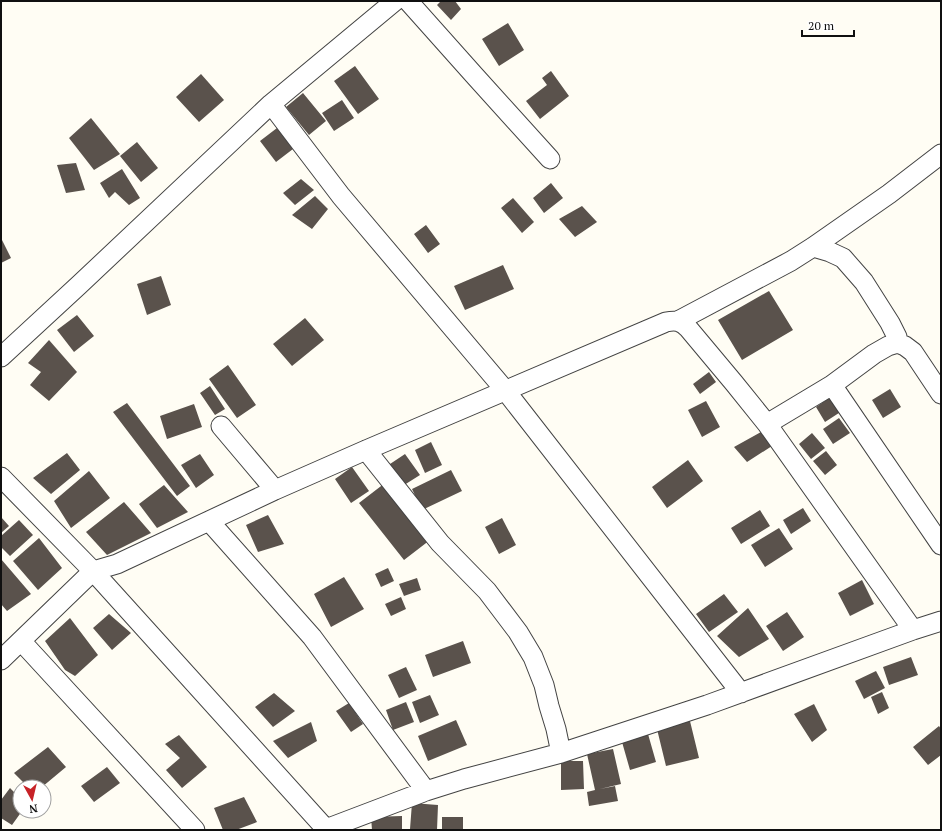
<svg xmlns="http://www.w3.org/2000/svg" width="942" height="831" font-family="'PT Serif',serif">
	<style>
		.building { fill: #5a524c }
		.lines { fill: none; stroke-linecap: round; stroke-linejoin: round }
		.street-casing { stroke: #434343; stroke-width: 21 }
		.street { stroke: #fff; stroke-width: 19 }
	</style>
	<rect width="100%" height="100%" fill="#fffdf4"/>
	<path class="building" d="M441,1H455L461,9L451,20L437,5Z
		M508,23L524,50L499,66L482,39Z
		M355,66L379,99L358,114L334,81Z
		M551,71L569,96L540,119L526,101L547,85L542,78Z
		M201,74L224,100L199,122L176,97Z
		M303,93L326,121L309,135L286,107Z
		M342,100L354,118L334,131L322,113Z
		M91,118L120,154L94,170L69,138Z
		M277,128L293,149L276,162L260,141Z
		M137,142L158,168L141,182L120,156Z
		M76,163L85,190L66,193L57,165Z
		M122,169L140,198L129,205L115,192L109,198L100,183Z
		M301,179L314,190L295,205L283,193Z
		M551,183L563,198L544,213L533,198Z
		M315,196L328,209L312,229L292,215Z
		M513,198L534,222L522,233L501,208Z
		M582,206L597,222L575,237L559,219Z
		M426,225L440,244L428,253L414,234Z
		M1,238L11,258L1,263Z
		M503,265L514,289L465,310L454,286Z
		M161,276L171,305L147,315L137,284Z
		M769,291L793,330L742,360L718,320Z
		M77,315L94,336L74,352L57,330Z
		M305,318L324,340L292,366L273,344Z
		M49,340L77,372L49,401L30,385L41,372L28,363Z
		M228,365L256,405L237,418L209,379Z
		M709,372L716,382L700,394L693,384Z
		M210,386L225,409L215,415L200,393Z
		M890,389L901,407L883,418L872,400Z
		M832,396L842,411L825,422L816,407Z
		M706,401L720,427L702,437L688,410Z
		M127,403L190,486L177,496L113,412Z
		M194,404L202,427L167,439L160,416Z
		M839,418L850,433L833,444L823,429Z
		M761,432L772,446L747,462L734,447Z
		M812,433L825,448L811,459L799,444Z
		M431,442L442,465L425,473L415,450Z
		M826,451L837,465L825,475L813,461Z
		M67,453L80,470L51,494L33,478Z
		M200,454L214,475L196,488L181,465Z
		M405,454L420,475L401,487L387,466Z
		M688,460L703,481L667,508L652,487Z
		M352,467L369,491L351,503L335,479Z
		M451,470L462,491L422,510L412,489Z
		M89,471L110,498L71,528L54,501Z
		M385,483L430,540L404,560L359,503Z
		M164,485L188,512L157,528L139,504Z
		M124,502L151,533L107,555L86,532Z
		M803,508L811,521L791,534L783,520Z
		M760,510L770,526L741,544L731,528Z
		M268,515L284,544L258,552L246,525Z
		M1,517L9,526L1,533Z
		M502,518L516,545L499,554L485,527Z
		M19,520L33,535L10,556L1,547V536Z
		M779,528L793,549L765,567L751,545Z
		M39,538L62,568L38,590L13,561Z
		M1,559L31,594L7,611L1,604Z
		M388,568L394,581L381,587L375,574Z
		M344,577L364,609L331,627L314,594Z
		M417,578L421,590L404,596L399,584Z
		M862,580L874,604L850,616L838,593Z
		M724,594L738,612L709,632L696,614Z
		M401,597L406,609L391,616L385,604Z
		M748,608L769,639L739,657L717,636Z
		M787,612L804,637L783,651L766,626Z
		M109,614L131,633L112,650L93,628Z
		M70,618L98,655L75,676L65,670L45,641Z
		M463,641L471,663L433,677L425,655Z
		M911,657L918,675L889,685L883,667Z
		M406,667L417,690L399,698L388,675Z
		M876,671L885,688L864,699L855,681Z
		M882,692L889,708L878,714L871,697Z
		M274,693L295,711L273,727L255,707Z
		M430,695L439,715L420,723L412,702Z
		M406,702L414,722L393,730L386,710Z
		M349,703L363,724L351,732L336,711Z
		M814,704L827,730L812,742L794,714Z
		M689,717L699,758L666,766L656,725Z
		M456,720L467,745L428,761L418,736Z
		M311,722L317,741L288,758L273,741Z
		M939,726L941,729V755L928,765L913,747Z
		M648,734L656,762L630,770L622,742Z
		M179,735L207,767L182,788L166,770L180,758L165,744Z
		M48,747L66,767L42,787H28L14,773Z
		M613,749L621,784L600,789L615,786L618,801L589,806L587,792L595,790L587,754Z
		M561,761H583L584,789L561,790Z
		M107,767L120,783L94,802L81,786Z
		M10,788L20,798V811H22L12,825L1,818V800Z
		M244,797L257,822L236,830H223L214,808Z
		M412,803L438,805L437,830L410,829Z
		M402,816V830H372L371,817Z
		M442,817H463V830H442Z"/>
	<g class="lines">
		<defs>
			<path id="street" d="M408,1L474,75L550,159
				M271,104L341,196L505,390L741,693
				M813,247L830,252L843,258L864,282L890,323L897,337L898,343
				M678,321L791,261L813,247L889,194L941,154
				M1,357L79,285L271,104L395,1
				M832,385L874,354L888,346L898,343L905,346L913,352L941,394
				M221,426L275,490
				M366,450L440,543L487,591L518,632L533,657L544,685L549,706L556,729L561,753
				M1,477L93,571L326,829L426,791L464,779L561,753L707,705L913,630L941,621
				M209,521L312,637L426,791
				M913,630L767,424L832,385L941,545
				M21,641L195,830
				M1,660L93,571L117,564L275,490L366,450L666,322C676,320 681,321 688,328L734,383L767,424"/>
		</defs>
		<use href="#street" class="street-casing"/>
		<use href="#street" class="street"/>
	</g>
	<rect width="942" height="831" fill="none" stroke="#101010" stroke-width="4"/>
	<g transform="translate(32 799) rotate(172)"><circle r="19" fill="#ffffff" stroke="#9f9f9f"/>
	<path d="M0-3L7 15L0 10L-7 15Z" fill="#c72227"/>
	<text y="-6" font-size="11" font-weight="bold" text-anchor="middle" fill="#101010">N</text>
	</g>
	<path d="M802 30v6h52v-6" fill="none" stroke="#101010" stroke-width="2"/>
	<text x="808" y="30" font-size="12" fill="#101010" stroke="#ffffff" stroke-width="3" paint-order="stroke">20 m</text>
</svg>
